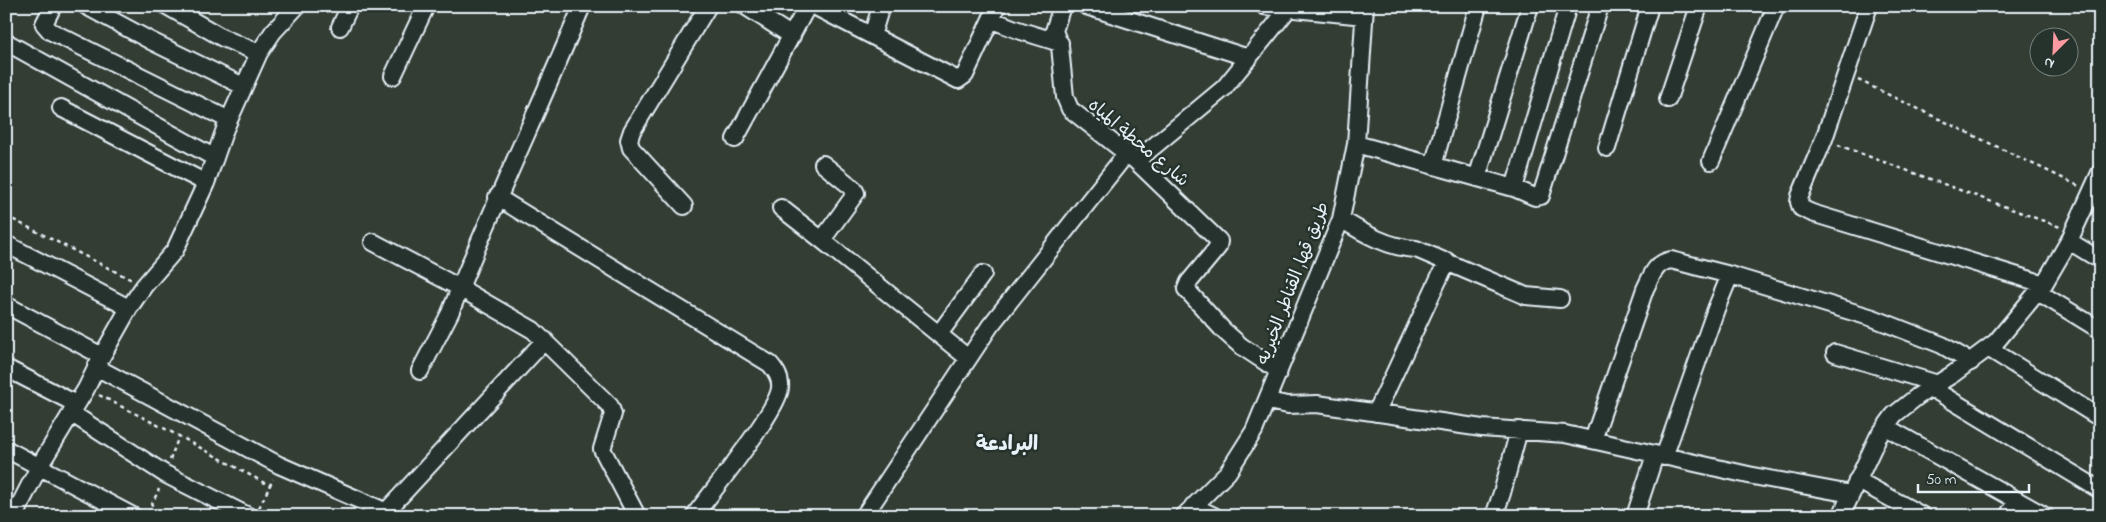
<svg xmlns="http://www.w3.org/2000/svg" width="2106" height="522" font-family="'Indie Flower','Playpen Sans Arabic',sans-serif">
	<style>
		.lines { fill: none; stroke-linecap: round; stroke-linejoin: round }
		.minor-casing { stroke: #e8f1f8; stroke-width: 20 }
		.path { stroke: #e8f1f8; stroke-width: 2.5; stroke-dasharray: 4 4; stroke-linecap: butt }
		.minor { stroke: #26332d; stroke-width: 16 }
		.labels { text-anchor: middle; stroke-width: 5; stroke-linejoin: round; paint-order: stroke }
		.street-label { font-size: 18px; fill: #e8f1f8; stroke: #26332d }
		.quarter-label { font-size: 20px; font-weight: bold; fill: #e8f1f8; stroke: #26332d }
	</style>
	<rect width="100%" height="100%" fill="#333d34"/>
	<filter id="ink" filterUnits="userSpaceOnUse"><feTurbulence type="fractalNoise" baseFrequency=".02" numOctaves="2"/><feDisplacementMap in="SourceGraphic" scale="10" xChannelSelector="R" yChannelSelector="G"/><feConvolveMatrix kernelMatrix="1 2 1 2 8 2 1 2 1" color-interpolation-filters="sRGB"/></filter>
	<g filter="url(#ink)">
		<g class="lines">
			<defs>
				<path id="minor" d="M53,6L44,24L50,31L229,120
					M86,6L151,41L243,86
					M167,6L223,38L259,53
					M582,6C542,101 499,193 460,288L533,330L610,406L613,414L602,449L637,516
					M745,6L792,36
					M814,6L958,80L965,75L997,6
					M1062,6L1054,31L1060,46L1065,97L1070,109L1136,161L1217,239L1219,241L1218,247L1189,282L1186,289L1223,330L1241,346L1279,371
					M1086,6L1249,58
					M1264,6L1364,16
					M1869,6L1824,139L1800,196L1799,202L1801,208L1812,213L2044,284
					M992,20L1018,30L1060,43
					M340,27L350,6
					M872,36L881,6
					M6,42L215,158
					M393,76L426,6
					M1668,99L1699,6
					M61,108L206,183
					M735,139L807,7L809,6
					M1356,144L1514,188L1535,197L1541,196L1600,6
					M1607,148L1650,6
					M1136,161L1224,88L1289,8
					M1711,161L1776,6
					M1433,166L1478,6
					M1477,178L1530,6
					M1514,188L1568,6
					M497,197L770,364C776,371 781,378 780,388C778,411 711,493 694,516
					M684,206L631,148L629,140L632,131L708,6
					M781,208L822,240L968,358
					M1341,219C1363,233 1389,248 1416,249L1526,296L1560,299
					M822,240L856,193L854,189L823,164
					M2069,241L2100,260
					M373,242L460,288L450,313L420,371
					M6,244L129,308
					M2038,292L2100,330
					M6,305L102,356
					M939,334L983,274
					M1988,348L2100,418
					M1835,353L1938,384
					M96,367L279,465L396,516
					M6,368L76,404
					M1931,388L2100,490
					M1267,401L1288,405L1317,404L1482,428L1565,434L1753,476L1851,494
					M71,413L165,474L248,516
					M1376,413L1447,261
					M1886,427L2045,516
					M1593,440L1645,289C1652,275 1655,263 1671,260L1730,275L1873,318L1942,345L1971,362
					M6,449L133,516
					M1664,457L1716,309L1730,275
					M1857,480L1923,516
					M1193,506L1214,516
					M14,516L40,465L86,389L102,356L129,308L144,286L175,250L206,183L225,129L259,53L273,32L297,6
					M382,516L545,340
					M864,516L990,326L1127,153
					M1184,516L1228,472L1254,431L1341,219L1356,144L1365,6
					M1494,516L1502,493L1519,430
					M1635,516L1655,455
					M1841,516L1878,437L1894,415L1918,396L1953,374L1996,342L2044,284L2069,241L2100,173
					M2008,516L2017,500"/>
			</defs>
			<use href="#minor" class="minor-casing"/>
			<path class="path" d="M1858,80L2079,186
				M1838,145L2060,227
				M6,216L132,280
				M99,395L179,436L270,486
				M170,460L179,436
				M259,508L273,479
				M148,513L159,489"/>
			<use href="#minor" class="minor"/>
		</g>
	</g>
	<g class="labels">
		<g class="street-label">
			<text transform="translate(1139 142) rotate(40)" y="6">شارع محطة المياه</text>
			<text transform="translate(1292 283) rotate(-69)" y="6">طريق قها, القناطر الخيريه</text>
		</g>
		<g class="quarter-label">
			<text x="1007" y="450">البرادعة</text>
		</g>
	</g>
	<rect width="2106" height="522" fill="none" stroke="#26332d" stroke-width="25"/>
	<rect x="12" y="12" width="2081" height="497" fill="none" stroke="#e8f1f8" stroke-width="2" filter="url(#ink)"/>
	<g transform="translate(2054 52) rotate(204)"><circle r="24" fill="#26332d" stroke="#747f7e"/>
	<path d="M0-4L9 19L0 12L-9 19Z" fill="#ff9aa2"/>
	<text y="-8" font-size="14" font-weight="bold" text-anchor="middle" fill="#e8f1f8">N</text>
	</g>
	<path d="M1918 484v8h111v-8" fill="none" stroke="#e8f1f8" stroke-width="2.5"/>
	<text x="1926" y="484" font-size="15" fill="#e8f1f8" stroke="#26332d" stroke-width="4" paint-order="stroke">50 m</text>
</svg>
